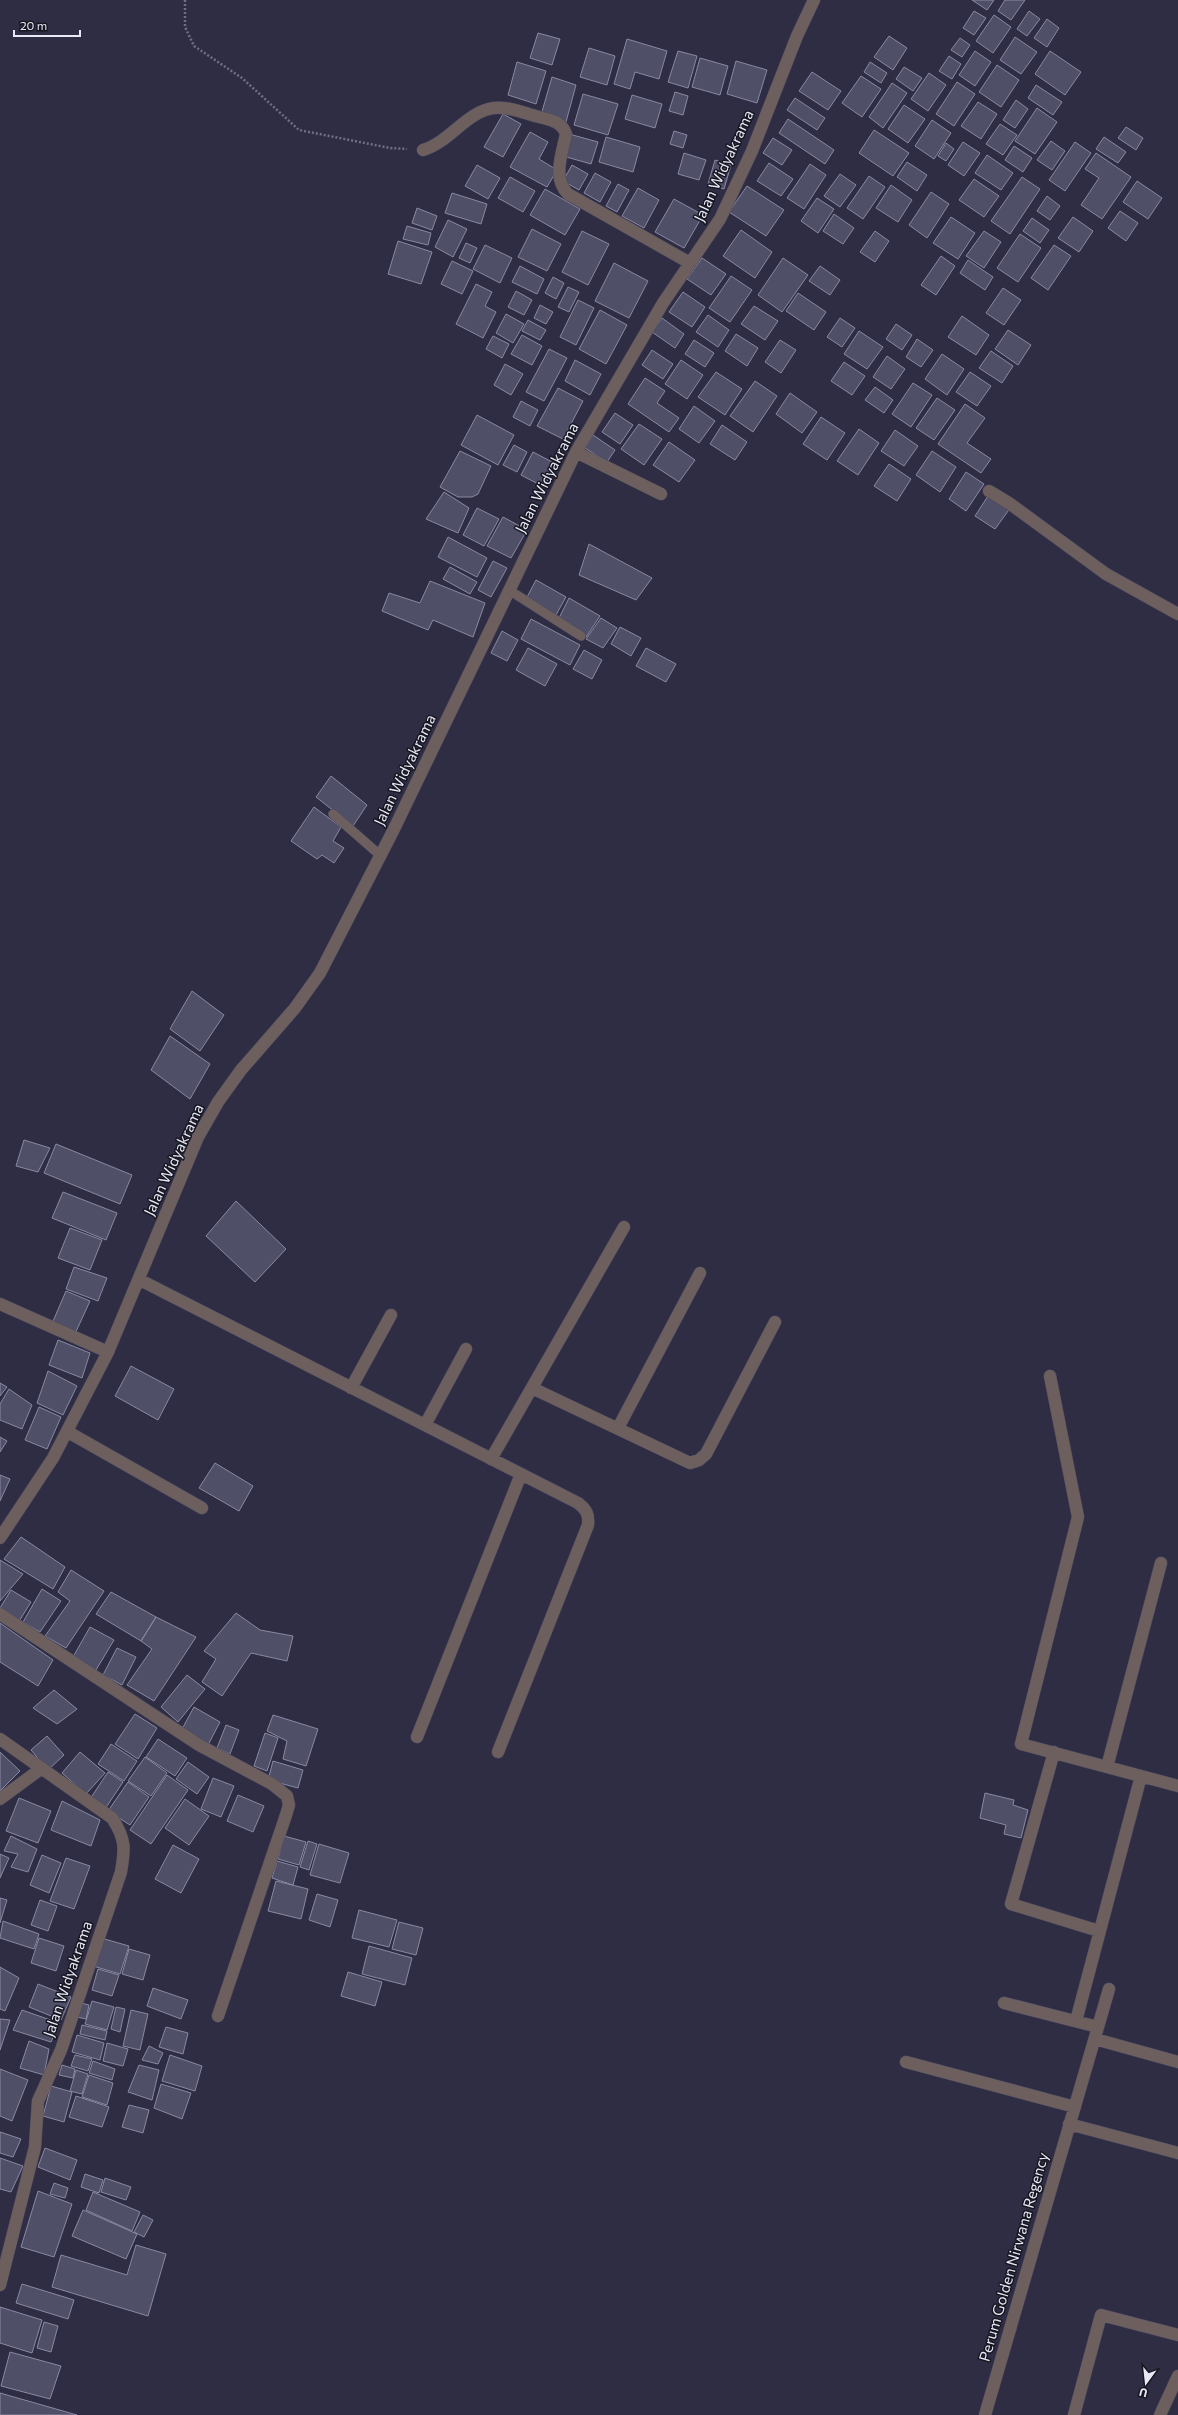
<svg xmlns="http://www.w3.org/2000/svg" width="1178" height="2415" font-family="Commissioner,sans-serif">
	<style>
		.building { fill: #4f4f68; stroke: #8989a4 }
		.lines { fill: none; stroke-linecap: round; stroke-linejoin: round }
		.lane-casing { stroke: #4c4b61; stroke-width: 10 }
		.street-casing { stroke: #4c4b61; stroke-width: 13 }
		.path { stroke: #707084; stroke-width: 2.5; stroke-dasharray: 2 2; stroke-linecap: butt }
		.lane { stroke: #6c5f5e; stroke-width: 9 }
		.street { stroke: #6c5f5e; stroke-width: 12 }
		.labels { text-anchor: middle; stroke-width: 3; stroke-linejoin: round; paint-order: stroke }
		.street-label { font-size: 15px; fill: #e8e8f7; stroke: #171721 }
	</style>
	<rect width="100%" height="100%" fill="#2e2d44"/>
	<path class="building" d="M972,0H994L987,10Z
		M1005,0H1025L1011,20L998,11Z
		M974,11L986,18L974,35L963,28Z
		M1029,11L1040,19L1027,36L1017,29Z
		M994,15L1011,27L993,53L976,41Z
		M1047,19L1059,28L1047,47L1034,38Z
		M538,33L560,39L552,65L530,58Z
		M889,36L907,48L893,70L874,57Z
		M1015,37L1037,52L1021,74L1000,60Z
		M960,38L970,45L962,57L951,50Z
		M627,39L667,51L659,79L635,72L630,89L614,84Z
		M589,48L615,56L607,85L580,77Z
		M678,51L697,56L688,88L668,82Z
		M975,51L991,62L975,86L959,75Z
		M1050,51L1081,72L1065,95L1035,74Z
		M949,56L961,64L952,79L939,71Z
		M700,58L728,66L720,95L692,87Z
		M736,61L767,70L757,103L727,94Z
		M517,62L546,71L536,104L508,95Z
		M870,62L887,73L881,83L864,72Z
		M997,65L1019,80L1001,107L979,92Z
		M904,67L922,78L913,91L896,79Z
		M812,72L841,91L828,110L799,91Z
		M929,73L946,85L928,111L911,99Z
		M861,76L881,89L862,117L842,103Z
		M552,77L576,85L566,122L541,115Z
		M957,82L975,94L954,126L936,114Z
		M892,83L907,93L883,128L869,117Z
		M1036,85L1062,102L1053,115L1028,98Z
		M675,92L688,96L683,115L669,111Z
		M583,94L618,104L608,135L574,125Z
		M632,95L662,104L655,128L625,119Z
		M795,98L825,118L817,130L787,110Z
		M1016,100L1028,109L1015,128L1003,120Z
		M978,102L997,114L981,139L961,126Z
		M904,105L925,119L908,143L888,129Z
		M1037,108L1057,122L1035,154L1015,141Z
		M503,114L521,124L503,157L484,147Z
		M788,119L834,150L825,164L779,133Z
		M932,120L951,133L934,159L915,146Z
		M1000,124L1017,135L1003,155L986,144Z
		M1126,127L1143,138L1136,150L1118,138Z
		M874,130L909,153L893,176L859,153Z
		M674,131L687,135L683,148L670,144Z
		M530,132L548,142L539,159L557,170L547,187L510,167Z
		M569,134L598,142L591,164L563,156Z
		M606,137L640,147L633,172L599,162Z
		M1104,137L1126,152L1118,163L1096,149Z
		M773,138L792,150L782,165L763,153Z
		M1051,141L1065,151L1052,170L1037,160Z
		M963,142L980,153L964,176L948,165Z
		M1075,142L1091,153L1065,191L1049,180Z
		M946,143L954,149L946,161L938,156Z
		M1014,146L1032,158L1023,172L1005,160Z
		M684,153L706,160L699,180L678,174Z
		M1096,153L1131,177L1102,219L1081,205L1099,178L1085,169Z
		M987,155L1013,173L1001,190L975,173Z
		M715,160L731,165L724,189L708,184Z
		M907,162L927,175L917,191L897,177Z
		M769,163L793,179L781,196L757,181Z
		M810,164L826,175L804,209L787,198Z
		M477,165L500,178L488,199L465,186Z
		M572,165L588,174L579,190L563,181Z
		M595,173L611,182L600,202L584,193Z
		M840,174L856,185L840,207L824,196Z
		M869,176L885,187L863,219L847,208Z
		M510,177L535,191L523,212L498,198Z
		M1022,177L1040,189L1010,234L991,221Z
		M974,179L999,196L984,217L959,200Z
		M1137,181L1162,198L1148,219L1123,202Z
		M618,184L629,190L617,212L606,206Z
		M891,185L912,200L898,222L876,208Z
		M747,186L784,210L766,236L729,212Z
		M638,188L659,200L644,228L622,216Z
		M545,189L580,209L565,235L530,215Z
		M931,192L949,204L927,238L909,225Z
		M452,193L487,204L481,224L445,213Z
		M1047,196L1060,206L1050,220L1037,211Z
		M817,198L834,209L818,233L801,221Z
		M674,199L703,215L684,248L655,232Z
		M417,208L437,216L432,230L412,223Z
		M1120,211L1138,223L1126,241L1108,228Z
		M834,214L854,228L843,244L823,231Z
		M951,217L975,233L958,259L933,243Z
		M1073,217L1093,231L1079,252L1058,238Z
		M1032,218L1049,230L1040,243L1023,231Z
		M448,220L467,229L453,257L435,247Z
		M407,226L431,233L428,245L403,239Z
		M532,229L561,244L547,271L518,257Z
		M741,230L772,252L755,278L723,256Z
		M582,231L609,244L588,285L562,272Z
		M875,231L889,241L875,262L860,252Z
		M984,231L1001,242L984,268L966,256Z
		M1020,234L1041,248L1018,282L997,268Z
		M398,241L432,252L421,284L388,274Z
		M466,243L477,248L470,263L459,258Z
		M485,245L512,258L500,283L473,269Z
		M1054,245L1071,256L1048,290L1031,278Z
		M941,256L955,266L936,295L921,285Z
		M702,258L726,274L711,295L687,279Z
		M783,258L808,275L782,312L758,295Z
		M968,260L993,277L985,290L960,273Z
		M452,261L473,271L462,294L441,284Z
		M614,263L648,281L629,318L595,301Z
		M520,266L544,279L537,294L512,282Z
		M820,266L840,280L830,295L809,281Z
		M731,276L752,290L730,322L709,308Z
		M553,277L564,283L556,299L545,293Z
		M476,284L492,292L485,306L496,312L483,338L456,324Z
		M568,287L579,292L569,312L558,307Z
		M1003,288L1021,300L1004,325L986,313Z
		M516,291L532,300L524,315L508,307Z
		M683,292L705,307L692,327L669,312Z
		M798,293L826,312L814,330L786,311Z
		M578,300L594,308L576,345L560,337Z
		M540,305L553,312L546,324L534,318Z
		M754,306L778,321L765,340L741,324Z
		M600,310L627,325L606,364L579,349Z
		M506,314L524,324L513,343L496,333Z
		M708,315L729,330L718,347L696,332Z
		M962,316L989,335L976,355L948,337Z
		M662,318L684,334L675,348L652,332Z
		M840,318L855,328L842,347L827,337Z
		M528,320L546,330L540,340L522,331Z
		M896,324L912,335L902,350L886,339Z
		M1008,330L1031,345L1018,365L995,349Z
		M859,331L883,347L867,369L844,354Z
		M736,334L758,348L747,366L725,351Z
		M522,335L542,346L532,365L511,354Z
		M493,336L509,344L502,358L486,349Z
		M917,339L933,350L921,367L906,357Z
		M694,340L714,353L705,367L685,354Z
		M780,340L796,350L781,373L765,362Z
		M549,349L567,358L544,401L526,392Z
		M652,350L673,364L663,379L642,365Z
		M991,351L1013,366L1002,383L979,368Z
		M942,354L964,369L947,395L925,379Z
		M887,356L905,369L891,389L873,377Z
		M575,360L601,374L590,395L565,381Z
		M681,360L703,375L687,399L665,384Z
		M844,362L865,376L852,395L831,381Z
		M505,364L523,374L511,395L494,385Z
		M716,372L742,389L725,415L698,397Z
		M970,372L991,386L977,406L956,392Z
		M645,378L665,391L657,403L679,418L669,432L628,404Z
		M755,381L777,396L753,432L730,416Z
		M913,383L932,395L911,427L892,414Z
		M875,387L893,400L884,413L865,400Z
		M558,388L583,401L563,439L537,426Z
		M790,393L817,412L802,433L776,414Z
		M937,398L955,410L934,440L916,428Z
		M521,401L538,410L530,426L513,417Z
		M965,404L985,418L967,443L991,459L981,473L938,444Z
		M694,406L715,421L699,443L679,429Z
		M615,413L633,425L620,444L602,432Z
		M477,415L514,435L498,465L461,445Z
		M821,417L845,433L827,460L803,444Z
		M639,424L662,439L644,465L621,449Z
		M722,425L747,442L735,460L710,444Z
		M859,429L879,443L858,475L837,461Z
		M895,430L918,446L904,466L881,451Z
		M593,435L615,450L607,462L585,448Z
		M669,442L695,460L679,482L653,465Z
		M514,445L527,452L517,472L503,465Z
		M460,451L491,466L478,494L472,497H458L440,487Z
		M932,451L956,467L940,492L916,475Z
		M533,452L556,464L544,487L521,475Z
		M889,464L911,479L897,501L874,486Z
		M966,472L984,484L966,511L949,499Z
		M444,492L469,508L458,533L426,519Z
		M990,493L1011,507L995,529L975,516Z
		M477,508L499,519L484,546L463,535Z
		M503,517L527,530L511,558L487,546Z
		M448,537L487,558L477,577L438,557Z
		M589,544L652,578L636,600L579,575Z
		M493,561L507,568L491,597L478,590Z
		M450,567L477,582L470,594L443,579Z
		M536,580L566,597L556,615L526,599Z
		M430,581L485,603L473,637L433,620L428,630L382,611L389,593L420,603Z
		M569,598L600,616L586,637L558,620Z
		M601,618L617,628L603,648L586,639Z
		M531,619L580,645L570,665L521,639Z
		M620,627L641,638L631,656L611,644Z
		M502,631L518,640L507,661L491,653Z
		M528,648L557,664L545,686L516,670Z
		M646,648L676,664L666,682L636,666Z
		M584,650L602,660L592,679L573,669Z
		M331,776L367,805L353,826L316,797Z
		M314,807L341,827L333,841L344,848L334,863L322,855L317,859L291,841Z
		M192,991L224,1015L200,1051L170,1029Z
		M170,1036L210,1064L190,1099L151,1070Z
		M24,1140L50,1148L38,1172L16,1166Z
		M56,1144L132,1175L120,1204L44,1173Z
		M63,1192L117,1213L106,1240L52,1218Z
		M236,1201L286,1249L255,1282L206,1236Z
		M70,1228L102,1240L90,1270L58,1258Z
		M74,1267L107,1278L98,1301L66,1289Z
		M66,1291L90,1301L74,1336L51,1326Z
		M58,1340L90,1353L82,1378L49,1365Z
		M131,1366L174,1389L158,1420L115,1396Z
		M48,1371L77,1386L63,1415L37,1403Z
		M0,1383L7,1387L0,1396Z
		M9,1389L32,1405L22,1429L0,1420V1404Z
		M39,1407L61,1417L47,1449L25,1440Z
		M0,1437L7,1441L0,1452Z
		M215,1463L253,1486L239,1511L199,1488Z
		M0,1475L10,1479L0,1501Z
		M21,1537L65,1567L53,1589L4,1559Z
		M0,1560L23,1574L0,1601Z
		M71,1570L104,1591L66,1648L45,1636L70,1601L58,1592Z
		M42,1589L61,1601L40,1632L23,1622Z
		M11,1590L31,1602L18,1623L0,1612V1608Z
		M111,1592L156,1617L141,1641L96,1614Z
		M236,1613L260,1630L293,1636L287,1661L251,1653L222,1696L202,1682L216,1659L204,1651Z
		M156,1617L196,1637L154,1701L127,1685L152,1649L141,1641Z
		M0,1623L53,1660L38,1686L0,1662Z
		M90,1627L114,1640L96,1670L73,1657Z
		M117,1648L136,1657L122,1685L103,1675Z
		M187,1675L205,1689L178,1722L161,1707Z
		M54,1690L77,1709L57,1724L33,1708Z
		M194,1707L220,1722L208,1745L181,1731Z
		M135,1714L157,1728L138,1759L115,1744Z
		M273,1715L318,1729L306,1766L283,1759L287,1741L267,1731Z
		M226,1725L239,1730L230,1754L217,1748Z
		M265,1733L278,1738L267,1771L254,1766Z
		M47,1736L64,1755L48,1770L31,1750Z
		M158,1739L187,1758L175,1776L146,1757Z
		M111,1744L137,1761L124,1781L98,1764Z
		M0,1752L20,1771L0,1791Z
		M80,1752L105,1773L86,1794L62,1773Z
		M145,1757L167,1773L151,1796L128,1781Z
		M273,1761L303,1770L298,1788L268,1780Z
		M188,1762L209,1777L197,1794L176,1779Z
		M108,1772L123,1782L105,1809L90,1799Z
		M167,1775L188,1790L151,1844L130,1830Z
		M213,1778L234,1786L221,1817L201,1809Z
		M128,1782L149,1797L130,1825L108,1811Z
		M985,1793L1014,1800L1013,1805L1028,1810L1021,1838L1004,1834L1006,1825L980,1818Z
		M238,1795L264,1806L253,1832L227,1821Z
		M19,1798L51,1811L38,1843L6,1831Z
		M185,1799L209,1816L189,1845L165,1828Z
		M62,1801L100,1820L91,1846L51,1830Z
		M11,1836L37,1849L28,1872L11,1867L18,1854L4,1851Z
		M284,1836L306,1842L299,1865L278,1859Z
		M308,1841L317,1844L309,1870L300,1867Z
		M319,1844L349,1853L340,1883L310,1875Z
		M173,1845L199,1859L181,1893L155,1879Z
		M0,1854L9,1858L0,1878Z
		M42,1855L61,1863L49,1893L30,1885Z
		M66,1858L90,1866L74,1909L50,1901Z
		M277,1861L298,1867L293,1885L272,1878Z
		M276,1881L308,1889L301,1919L268,1911Z
		M317,1894L338,1900L330,1927L309,1920Z
		M0,1898L7,1900L0,1923Z
		M40,1900L57,1906L48,1931L31,1925Z
		M359,1910L397,1920L389,1947L352,1938Z
		M3,1921L39,1934L34,1949L0,1938Z
		M399,1922L423,1928L416,1955L392,1949Z
		M39,1938L64,1946L56,1971L31,1963Z
		M101,1938L129,1946L120,1974L93,1966Z
		M369,1946L412,1958L405,1985L362,1974Z
		M129,1949L150,1955L143,1980L122,1974Z
		M0,1967L19,1978L5,2011L0,2009Z
		M98,1969L119,1975L112,1996L92,1990Z
		M348,1972L382,1982L375,2006L341,1996Z
		M38,1984L71,1997L61,2020L29,2007Z
		M153,1988L188,2000L181,2019L147,2006Z
		M92,2001L114,2007L107,2030L85,2024Z
		M81,2003L89,2005L86,2019L77,2017Z
		M116,2007L125,2009L120,2032L111,2029Z
		M22,2010L59,2023L51,2042L13,2030Z
		M131,2010L148,2014L140,2050L123,2046Z
		M0,2019L10,2020L0,2050Z
		M82,2025L107,2031L105,2040L80,2034Z
		M166,2027L188,2033L183,2054L159,2047Z
		M77,2035L104,2043L100,2060L72,2052Z
		M29,2041L49,2049L44,2075L20,2068Z
		M107,2043L128,2049L123,2066L103,2061Z
		M149,2046L163,2053L158,2064L142,2060Z
		M75,2055L92,2059L88,2071L71,2066Z
		M170,2055L202,2066L195,2091L162,2081Z
		M93,2061L115,2069L112,2080L89,2073Z
		M62,2065L75,2069L73,2078L59,2075Z
		M139,2065L159,2070L152,2100L128,2092Z
		M0,2069L28,2080L12,2121L0,2116Z
		M76,2070L88,2074L82,2094L70,2091Z
		M89,2075L113,2083L107,2105L82,2097Z
		M161,2084L191,2093L182,2119L154,2108Z
		M51,2086L72,2092L64,2122L43,2116Z
		M76,2096L109,2107L102,2127L69,2117Z
		M129,2105L149,2110L143,2133L122,2127Z
		M0,2132L21,2139L13,2157L0,2153Z
		M45,2148L77,2160L70,2180L38,2167Z
		M0,2158L23,2166L11,2192L0,2189Z
		M85,2174L103,2180L99,2193L81,2187Z
		M105,2178L131,2187L126,2200L101,2192Z
		M54,2183L68,2188L65,2198L50,2194Z
		M38,2191L72,2204L54,2257L21,2247Z
		M93,2192L140,2212L132,2231L86,2210Z
		M83,2210L137,2234L126,2259L72,2236Z
		M143,2215L153,2220L144,2237L134,2232Z
		M136,2245L166,2254L148,2316L52,2287L61,2255L127,2275Z
		M22,2284L74,2300L68,2319L16,2303Z
		M0,2307L42,2320L32,2353L0,2343Z
		M44,2322L58,2326L51,2352L37,2348Z
		M10,2352L61,2366L50,2399L1,2386Z
		M0,2393L77,2415H0Z"/>
	<g class="lines">
		<defs>
			<path id="lane" d="M509,590L581,636
				M333,814L381,856"/>
			<path id="street" d="M423,150C450,142 467,111 494,108C509,106 526,114 539,117C551,120 562,122 566,134C562,154 552,178 568,194L690,263
				M576,452L661,494
				M989,491L1009,503L1106,574L1178,614
				M140,1280L578,1503C587,1510 589,1515 588,1525L498,1752
				M0,1304L108,1352
				M1050,1376L1078,1517L1021,1744L1178,1786
				M351,1388L391,1315
				M532,1388L690,1463L699,1460L706,1454L775,1322
				M425,1425L466,1349
				M618,1428L700,1273
				M68,1432L202,1508
				M491,1459L624,1227
				M0,1538L53,1458L108,1352L198,1137L218,1102L241,1070L295,1008L320,973L394,829L576,452L663,303L720,219L752,151L797,36L814,0
				M0,1614L199,1745L272,1784L287,1796L289,1805L286,1815L218,2016
				M417,1737L521,1474
				M0,1739L112,1818C126,1839 125,1849 121,1872L61,2050L38,2101L35,2147L0,2285
				M1054,1752L1011,1904L1099,1931
				M1107,1767L1161,1563
				M0,1799L42,1768
				M1076,2021L1141,1776
				M1098,2027L1109,1989
				M1095,2039L1178,2062
				M906,2062L1075,2107
				M1069,2124L1178,2153
				M985,2415L1098,2027L1004,2003
				M1074,2415L1101,2315L1178,2335
				M1160,2415L1178,2376"/>
		</defs>
		<use href="#lane" class="lane-casing"/>
		<use href="#street" class="street-casing"/>
		<path class="path" d="M185,0V27L194,46L242,78L299,130L390,148L407,149"/>
		<use href="#lane" class="lane"/>
		<use href="#street" class="street"/>
	</g>
	<g class="labels">
		<g class="street-label">
			<text transform="translate(724 166) rotate(-65)" y="5">Jalan Widyakrama</text>
			<text transform="translate(547 478) rotate(-63)" y="5">Jalan Widyakrama</text>
			<text transform="translate(405 770) rotate(-64)" y="5">Jalan Widyakrama</text>
			<text transform="translate(174 1160) rotate(-65)" y="5">Jalan Widyakrama</text>
			<text transform="translate(68 1979) rotate(-71)" y="5">Jalan Widyakrama</text>
			<text transform="translate(1014 2257) rotate(-74)" y="5">Perum Golden Nirwana Regency</text>
		</g>
	</g>
	<g transform="translate(1146 2383) rotate(195)" stroke="#171721" stroke-width="3" paint-order="stroke">
	<path d="M0-3L7 15L0 10L-7 15Z" fill="#e8e8f7"/>
	<text y="-6" font-size="11" font-weight="bold" text-anchor="middle" fill="#e8e8f7">U</text>
	</g>
	<path d="M14 30v6h66v-6" fill="none" stroke="#e8e8f7" stroke-width="2"/>
	<text x="20" y="30" font-size="12" fill="#e8e8f7" stroke="#171721" stroke-width="3" paint-order="stroke">20 m</text>
</svg>
